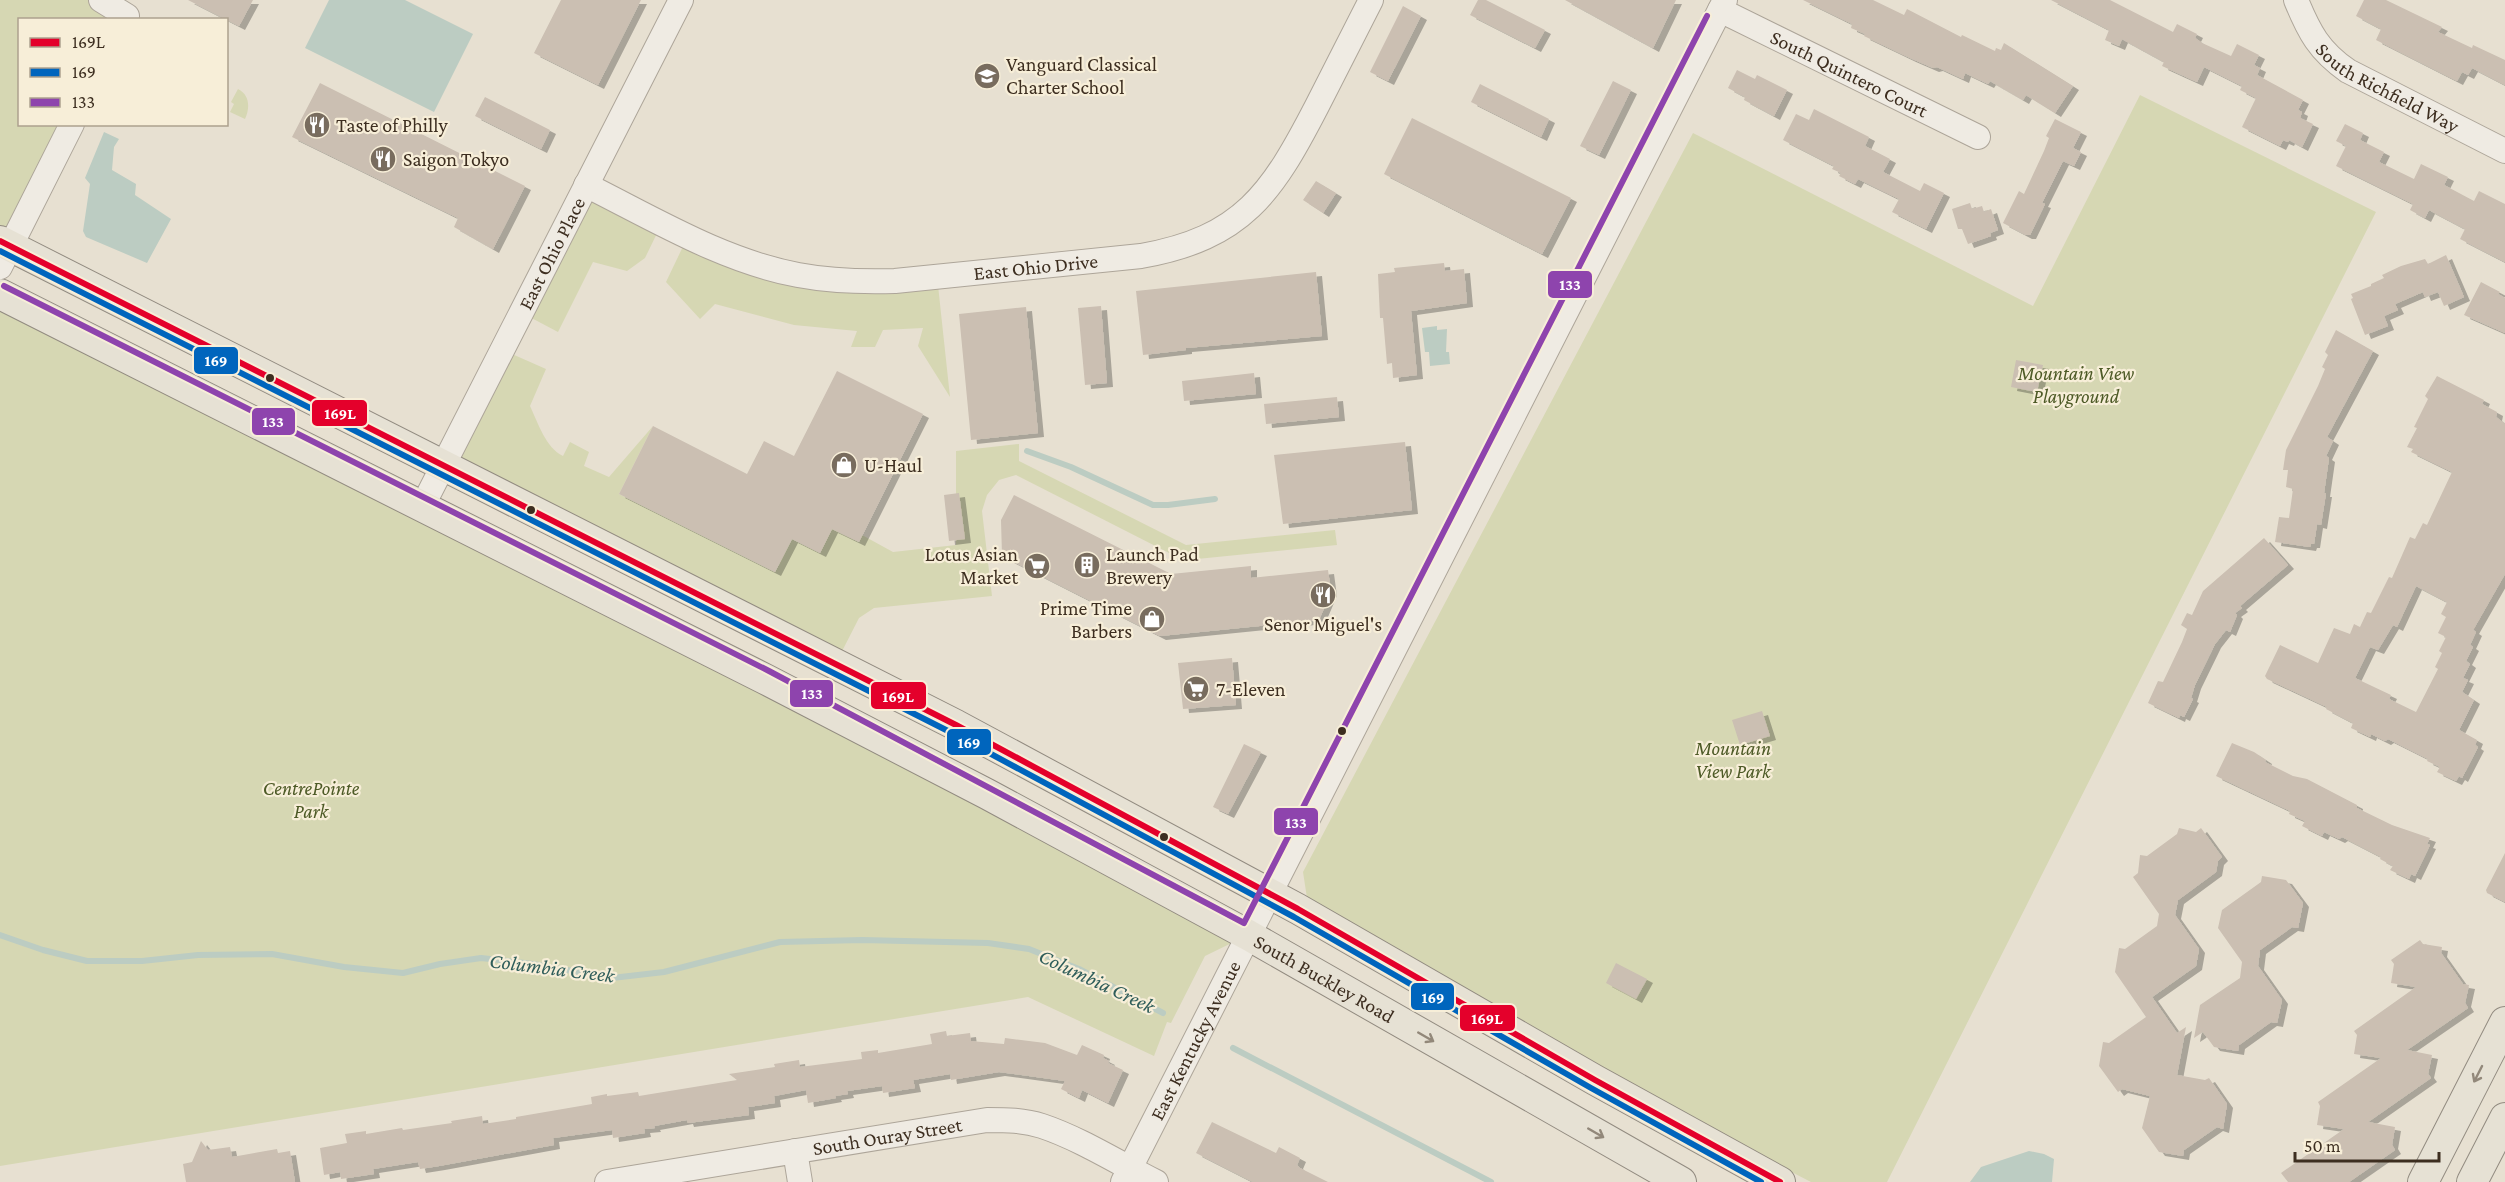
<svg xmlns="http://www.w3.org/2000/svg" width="2505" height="1182" font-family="'Crimson Pro',serif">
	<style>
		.green { fill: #d6d7b3 }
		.water { fill: #bcccc2 }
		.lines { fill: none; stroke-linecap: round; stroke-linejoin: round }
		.stream { stroke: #bcccc2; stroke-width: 6 }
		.building { fill: #cbbfb2; fill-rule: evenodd; filter: url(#shadow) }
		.minor-casing { stroke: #ada599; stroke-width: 26 }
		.major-casing { stroke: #928b80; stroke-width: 32 }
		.minor { stroke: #efebe3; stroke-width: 24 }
		.major { stroke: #e6e1d4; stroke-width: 30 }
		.bus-1-casing { stroke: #f7eed8; stroke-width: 10 }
		.bus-2-casing { stroke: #f7eed8; stroke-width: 10 }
		.bus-3-casing { stroke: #f7eed8; stroke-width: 10 }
		.bus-1 { stroke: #e4002b; stroke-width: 6 }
		.bus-2 { stroke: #0065bd; stroke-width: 6 }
		.bus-3 { stroke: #8e44ad; stroke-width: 6 }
		.oneway { stroke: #92887a }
		.bus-dot { fill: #3d2e20; stroke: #f7eed8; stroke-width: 2 }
		.labels { text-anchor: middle; stroke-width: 4.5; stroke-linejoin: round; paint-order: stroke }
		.poi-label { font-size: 20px; fill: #3d2e20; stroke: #f7eed8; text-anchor: start }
		.street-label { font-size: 20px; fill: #3d2e20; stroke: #f7eed8 }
		.park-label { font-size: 20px; font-style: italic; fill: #4d5a26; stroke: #f7eed8 }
		.water-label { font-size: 21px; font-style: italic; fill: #2f5d5a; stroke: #f7eed8 }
		.line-badge { stroke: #f7eed8; stroke-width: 2 }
		.badge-label { font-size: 16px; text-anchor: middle; font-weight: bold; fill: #fff }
	</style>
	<defs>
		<filter id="shadow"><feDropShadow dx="6" dy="4" stdDeviation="0" flood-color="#0004"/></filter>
	</defs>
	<rect width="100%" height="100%" fill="#e7e0d1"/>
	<path class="green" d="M0,0H99L125,19L20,20V124L72,125L0,239Z
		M238,89C250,95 250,108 245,119L230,112L234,104L231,102Z
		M2140,95L2376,212L1887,1182H1811L1710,1130L1307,898L1303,872L1693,133L2033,306Z
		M586,185L662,223L645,258L627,271L593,262L558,332L522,313Z
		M688,236L747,261L937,276L950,397L918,346L923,328L883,330L875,347H851L857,331L794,325L715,304L700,319L666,282Z
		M0,310L1248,935L1205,956L1171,1023L1167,1022L1154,1056L1028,997L0,1166Z
		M503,350L546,369L530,406C538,423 546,448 563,456L570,442L589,452L584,466L609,477L653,426L619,494L775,572L792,539L820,553L832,529L859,542L862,535L893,552L956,545V451L1019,444V461L1186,545L1335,530L1337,545L1187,560L1177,557L1016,475L999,480L987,495L982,511L992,596L874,608L859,618L836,663L444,464Z"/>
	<path class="water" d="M329,0H405L473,34L434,112L305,48Z
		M104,132L119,139L114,147L112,170L136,184L135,195L171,219L147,263L86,237L83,231L90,184L85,178Z
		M1437,326V330L1447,329L1446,352H1449L1450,364L1430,366L1429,352H1425L1422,328Z
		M2029,1151L2044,1154L2054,1159L2052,1182H1970L1981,1167Z"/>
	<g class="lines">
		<path class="stream" d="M1027,451L1071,467L1153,505H1168L1215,499
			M0,935L43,950L87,961H142L198,955L272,954L344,967L403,973L440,964L481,958L533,964L612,978L664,972L780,942L862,940L988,943L1029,949L1079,969L1163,1013
			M1233,1048L1491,1182"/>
	</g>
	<path class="building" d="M188,0H253L239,26Z
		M561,0H641L598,85L534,53Z
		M1478,0H1486L1545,30L1535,48L1470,15Z
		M1565,0H1676L1653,48Z
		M1803,0H1873L1904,15L1907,9L1961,37L1962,35L1995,51L1996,48L2001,50L2004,43L2073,86L2055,113L2026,95L2023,100L1990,81L1988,84L1965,73L1963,79L1937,67L1933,68L1910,58L1864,36L1865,34L1851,28L1852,24Z
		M2051,0H2110L2173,32L2177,24L2197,34L2195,38L2202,43L2231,56L2237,44L2259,55L2254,65L2260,68L2257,75L2303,100L2298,110L2302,112L2300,118L2313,124L2302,147L2289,140L2288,142L2283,140L2280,146L2242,127L2256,98L2240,90L2242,86L2204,67L2197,82L2162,66L2164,62L2122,39L2119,46L2105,40L2109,30Z
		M2364,0H2386L2442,27L2438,32L2472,48L2473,45L2505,60V85L2472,68L2468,75L2462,72L2457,81L2376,40L2381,29L2356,16Z
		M1403,6L1421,16L1388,81L1370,72Z
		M1737,70L1755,79L1757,75L1787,90L1774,116L1744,100L1745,97L1728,88Z
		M1613,81L1631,90L1599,155L1580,146Z
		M320,83L525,186L493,249L454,227L458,218L292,137Z
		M1480,84L1549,119L1541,137L1471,102Z
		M485,97L550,130L541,149L475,116Z
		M1814,109L1869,137L1865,146L1890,159L1883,172L1920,191L1924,183L1944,193L1926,229L1892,212L1899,199L1858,179L1855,184L1839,176L1841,173L1832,169L1834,166L1783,140L1796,114L1809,120Z
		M1412,118L1571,198L1542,254L1384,174Z
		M2055,119L2081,132L2073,148L2081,152L2074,166L2063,161L2042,203L2045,204L2030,235H2026L2003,223L2019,191L2024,194L2044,151L2049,138L2046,136Z
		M2345,124L2363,133L2360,140L2384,152L2379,162L2414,179L2421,164L2448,177L2444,185L2474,201L2479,191L2505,204V262L2460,239L2465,229L2429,210L2425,218L2410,210L2413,204L2336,166L2346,146L2336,141Z
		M1316,181L1336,193L1323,213L1303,200Z
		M1970,203L1972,209L1982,206L1984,212L1991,209L1998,230L1990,233L1991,236L1968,244L1962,229H1958L1952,209Z
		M2446,255L2464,297L2444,306L2438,292L2425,297L2423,292L2395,304L2398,310L2384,316L2388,326L2365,335L2351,299L2353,298L2351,294L2371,286V284L2384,278L2382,275L2401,266L2425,259L2428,264Z
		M1444,263L1445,271L1464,269L1467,303L1411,311L1417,375L1393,378L1392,363L1387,364L1383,318H1380L1378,274L1395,272L1394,268Z
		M1316,272L1322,336L1186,348V350L1143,355L1136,291Z
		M2481,282L2500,292L2498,294L2505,298V333L2464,315Z
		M1101,306L1107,383L1085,385L1078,308Z
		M1026,307L1038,433L971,440L959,314Z
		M2336,330L2373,351L2327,437L2333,441L2326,456L2329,458L2324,493H2326L2321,525L2317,524L2314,544H2311L2310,547L2275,542L2279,517L2289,518L2293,489L2286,487L2288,470H2283L2286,450L2318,386L2325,369L2322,367L2328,355L2325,352Z
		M2016,360L2043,365L2037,392L2011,387Z
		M837,371L923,414L859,542L832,529L820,553L792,539L775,572L619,494L653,426L747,474L764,441L794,456Z
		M1254,373L1256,394L1184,401L1182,381Z
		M2437,376L2484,400L2482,404L2497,412L2496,417L2505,424V574L2473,630L2476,632L2470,645L2473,647L2466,661L2470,664L2463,678L2468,680L2462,692L2474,700L2459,730L2477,740L2475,745L2478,747L2462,778L2459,776L2456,781L2437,772L2440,767L2427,761L2428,759L2388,739L2385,741L2371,734L2370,737L2351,728L2353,723L2326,709L2327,707L2267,679L2265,676L2280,645L2318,663L2334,628L2350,634L2354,624L2360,627L2367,612L2371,613L2389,577L2392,578L2410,537L2415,539L2423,523L2427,525L2452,472L2411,452L2413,449L2407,447L2417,428L2414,427L2428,399L2425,396ZM2416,586L2447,602L2441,614L2446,617L2438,633L2446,637L2439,651L2442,653L2435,667L2438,669L2416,712L2389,699L2391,695L2355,678L2370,647L2378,650L2393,625L2397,627Z
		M1337,397L1339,417L1266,424L1264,404Z
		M1405,442L1412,510L1283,524L1274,455Z
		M959,493L965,539L949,541L944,495Z
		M1014,495L1171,574L1251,566V578L1328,570L1331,592L1319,620L1160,636L1002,556L1001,520Z
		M2264,538L2288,565L2240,606L2242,608L2235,613L2237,615L2230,632L2226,630L2215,644L2195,685L2191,698L2193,699L2184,717L2180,715L2179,718L2148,703L2158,681L2163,682L2182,642L2187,629L2181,625L2187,613L2192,615L2203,591Z
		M1232,658L1236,705L1183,709L1178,663Z
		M1762,711L1770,736L1740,745L1732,720Z
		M2232,743L2254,752L2266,760L2265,762L2293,776L2307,779L2357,805V808L2392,825L2430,838L2427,844L2430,845L2415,876L2411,874L2409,879L2390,870L2393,866L2380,859L2381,857L2342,837L2339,839L2324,832L2322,836L2302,826L2305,821L2289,814L2290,811L2216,776Z
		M1244,744L1261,752L1228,814L1213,807Z
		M2179,828L2196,832L2201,828L2222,857L2218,861L2216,872L2178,900L2175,915L2199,949L2196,966L2152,997L2177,1033L2186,1027L2177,1075L2205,1080L2209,1078L2227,1104L2223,1129L2217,1127L2184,1150L2183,1156L2159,1152L2142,1128L2150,1096L2122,1089L2118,1092L2099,1066L2103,1042L2109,1043L2146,1017L2115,972L2119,948L2125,949L2157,926L2159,914L2133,877L2138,873L2140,855L2147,856L2177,834Z
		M2505,853V902L2487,893L2486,890Z
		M2262,876L2286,880L2303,903L2298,928L2292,927L2260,950L2258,966L2282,1000L2277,1023L2271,1022L2239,1045L2238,1051L2214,1047L2203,1032L2194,1038L2200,1005L2240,978L2242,962L2218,928L2222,910L2261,882Z
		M2420,940L2423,944L2442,947L2441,953L2463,984L2469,985L2465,1003L2468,1008L2407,1050L2432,1055L2428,1074L2431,1078L2368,1122L2395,1127L2392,1145L2395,1150L2349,1182H2288L2281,1173L2344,1129L2317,1125L2320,1106L2318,1102L2381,1058L2354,1054L2357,1035L2354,1031L2416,987L2391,983L2394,964L2391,960Z
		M1616,963L1647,979L1636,999L1606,983Z
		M946,1031L947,1036L970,1033L971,1041L1004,1044L1005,1038L1045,1043L1077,1055L1082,1045L1104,1055L1103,1058L1109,1061L1108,1063L1123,1070L1108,1103L1082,1090L1079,1098L1061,1089L1065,1081L999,1072L951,1080L950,1074L913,1080L915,1088L883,1093L882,1086L847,1091L848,1094L835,1096L836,1098L808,1103L806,1090L774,1096L775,1103L748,1107L749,1115L688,1123L687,1120L654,1126L655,1128L644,1129L645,1133L613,1138L612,1130L553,1138L554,1145L439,1166L420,1169L418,1162L373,1169L374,1174L341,1179L340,1172L324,1175L320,1148L347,1143L345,1134L366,1131V1134L402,1128L403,1130L452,1123L451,1121L482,1116L483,1124L516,1119V1117L592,1104L591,1097L607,1094V1096L638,1092L639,1096L737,1080L729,1074L775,1067L774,1064L799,1060L800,1067L862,1059L861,1052L878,1050V1053L932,1044L930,1034Z
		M1212,1122L1276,1153L1279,1147L1300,1158L1297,1165L1300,1168L1328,1182H1253L1196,1153Z
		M201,1141L208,1150L230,1147L232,1157L277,1149L278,1153L290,1151L295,1182H186L183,1164L192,1162Z"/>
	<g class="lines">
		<defs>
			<g id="minor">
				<path d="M101,0L127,16"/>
				<path id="s1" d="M2296,0C2309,32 2319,51 2348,71L2505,151"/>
				<path id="s2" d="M1720,10L1978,137"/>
				<path id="s3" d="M586,185C654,219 723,261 798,275C830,281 862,282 895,281L1141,256C1243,238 1272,193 1317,106C1335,71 1353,35 1371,0"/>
				<path d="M0,267L72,124"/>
				<path id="s4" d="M422,507L681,0"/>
				<path d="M795,1151L800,1182"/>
				<path id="s5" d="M607,1182L987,1120C1006,1120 1024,1120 1042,1126C1081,1139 1120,1164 1156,1182"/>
				<path id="s6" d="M1123,1182L1725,0"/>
			</g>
			<g id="major">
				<path d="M0,241L956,725L1298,909L1595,1080L1780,1182"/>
				<path id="s7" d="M0,294L765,679L987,794L1248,935L1681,1182"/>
				<path d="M2423,1182L2505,1022"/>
				<path d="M2472,1182L2505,1118"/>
			</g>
		</defs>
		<use href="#minor" class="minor-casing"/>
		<use href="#major" class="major-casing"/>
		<use href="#minor" class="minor"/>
		<use href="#major" class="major"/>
		<defs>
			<path id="bus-1" d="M0,241L956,725L1298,909L1595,1080L1780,1182"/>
			<path id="bus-2" d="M0,251L952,733L1294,917L1591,1088L1761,1182"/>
			<path id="bus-3" d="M4,286L769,671L1244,923L1707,16"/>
		</defs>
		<use href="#bus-1" class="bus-1-casing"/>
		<use href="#bus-2" class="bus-2-casing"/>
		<use href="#bus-3" class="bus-3-casing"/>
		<use href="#bus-1" class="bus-1"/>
		<use href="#bus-2" class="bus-2"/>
		<use href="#bus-3" class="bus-3"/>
	</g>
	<defs><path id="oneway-shaft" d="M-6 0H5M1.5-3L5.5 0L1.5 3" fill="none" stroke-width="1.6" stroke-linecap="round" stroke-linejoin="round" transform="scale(1.5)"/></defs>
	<g class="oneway">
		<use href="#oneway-shaft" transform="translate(1426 1037) rotate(30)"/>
		<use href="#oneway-shaft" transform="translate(2478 1074) rotate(117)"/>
		<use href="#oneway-shaft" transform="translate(1596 1133) rotate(30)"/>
	</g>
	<defs>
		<symbol id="school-disc" viewBox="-11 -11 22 22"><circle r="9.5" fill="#786c5e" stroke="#f7eed8"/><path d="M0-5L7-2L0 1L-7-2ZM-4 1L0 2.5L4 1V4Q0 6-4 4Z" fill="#fff"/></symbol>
		<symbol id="restaurant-disc" viewBox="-11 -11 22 22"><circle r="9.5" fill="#786c5e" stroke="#f7eed8"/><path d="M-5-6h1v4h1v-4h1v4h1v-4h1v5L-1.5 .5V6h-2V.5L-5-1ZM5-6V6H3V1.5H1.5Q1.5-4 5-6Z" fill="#fff"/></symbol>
		<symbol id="shop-disc" viewBox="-11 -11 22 22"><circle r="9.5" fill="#786c5e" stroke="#f7eed8"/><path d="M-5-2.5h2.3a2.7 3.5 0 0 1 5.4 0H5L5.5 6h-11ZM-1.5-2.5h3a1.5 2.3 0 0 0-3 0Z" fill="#fff"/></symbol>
		<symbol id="building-disc" viewBox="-11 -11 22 22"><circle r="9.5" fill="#786c5e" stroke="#f7eed8"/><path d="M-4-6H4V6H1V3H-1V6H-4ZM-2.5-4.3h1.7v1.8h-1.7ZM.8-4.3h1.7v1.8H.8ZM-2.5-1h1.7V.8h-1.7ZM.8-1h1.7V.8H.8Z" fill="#fff"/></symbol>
		<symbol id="supermarket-disc" viewBox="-11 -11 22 22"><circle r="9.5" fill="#786c5e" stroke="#f7eed8"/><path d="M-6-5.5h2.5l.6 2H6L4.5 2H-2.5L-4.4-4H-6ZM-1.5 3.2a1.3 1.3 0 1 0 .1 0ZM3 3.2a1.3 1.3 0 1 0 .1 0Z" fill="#fff"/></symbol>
	</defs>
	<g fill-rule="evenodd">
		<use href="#school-disc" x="972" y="61" width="30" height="30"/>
		<use href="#restaurant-disc" x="302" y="110" width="30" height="30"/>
		<use href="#restaurant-disc" x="368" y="144" width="30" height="30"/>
		<use href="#shop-disc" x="829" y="450" width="30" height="30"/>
		<use href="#building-disc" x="1072" y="550" width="30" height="30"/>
		<use href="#supermarket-disc" x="1022" y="551" width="30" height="30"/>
		<use href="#restaurant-disc" x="1308" y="580" width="30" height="30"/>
		<use href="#shop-disc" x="1137" y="604" width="30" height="30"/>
		<use href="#supermarket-disc" x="1181" y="674" width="30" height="30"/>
	</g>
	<g class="bus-dot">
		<circle cx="270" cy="378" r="5"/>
		<circle cx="531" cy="510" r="5"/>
		<circle cx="1342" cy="731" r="5"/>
		<circle cx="1164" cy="837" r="5"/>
	</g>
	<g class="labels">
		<g class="poi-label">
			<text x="1006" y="71">Vanguard Classical<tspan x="1006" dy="23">Charter School</tspan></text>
			<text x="336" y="132">Taste of Philly</text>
			<text x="403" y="166">Saigon Tokyo</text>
			<text x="864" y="472">U-Haul</text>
			<text x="1018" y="561" text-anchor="end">Lotus Asian<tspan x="1018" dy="23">Market</tspan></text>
			<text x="1106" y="561">Launch Pad<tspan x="1106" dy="23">Brewery</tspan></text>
			<text x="1132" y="615" text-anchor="end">Prime Time<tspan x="1132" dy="23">Barbers</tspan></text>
			<text x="1323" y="631" text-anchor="middle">Senor Miguel's</text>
			<text x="1216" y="696">7-Eleven</text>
		</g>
		<g class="street-label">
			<text dy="7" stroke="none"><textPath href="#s2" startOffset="144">South Quintero Court</textPath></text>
			<text dy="7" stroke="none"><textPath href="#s1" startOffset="132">South Richfield Way</textPath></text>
			<text dy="7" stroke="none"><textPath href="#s4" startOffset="285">East Ohio Place</textPath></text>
			<text dy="7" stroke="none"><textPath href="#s3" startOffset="470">East Ohio Drive</textPath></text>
			<text dy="7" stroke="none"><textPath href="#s7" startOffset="1491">South Buckley Road</textPath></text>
			<text dy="7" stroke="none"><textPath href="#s6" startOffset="159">East Kentucky Avenue</textPath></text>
			<text dy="7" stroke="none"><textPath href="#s5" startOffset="284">South Ouray Street</textPath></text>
		</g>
		<g class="park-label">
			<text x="2076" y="380">Mountain View<tspan x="2076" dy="23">Playground</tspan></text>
			<text x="1733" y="755">Mountain<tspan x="1733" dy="23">View Park</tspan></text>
			<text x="311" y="795">CentrePointe<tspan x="311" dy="23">Park</tspan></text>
		</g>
		<g class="water-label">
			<text transform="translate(552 968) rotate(7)" y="7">Columbia Creek</text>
			<text transform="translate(1097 981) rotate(25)" y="7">Columbia Creek</text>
		</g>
	</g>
	<g class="line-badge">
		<rect x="1547" y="270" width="46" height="29" rx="6" fill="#8e44ad"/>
		<rect x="193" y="346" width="46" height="29" rx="6" fill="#0065bd"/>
		<rect x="311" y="399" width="57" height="28" rx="6" fill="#e4002b"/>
		<rect x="251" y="407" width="45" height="29" rx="6" fill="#8e44ad"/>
		<rect x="789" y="679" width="45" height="29" rx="6" fill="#8e44ad"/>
		<rect x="870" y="681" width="57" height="29" rx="6" fill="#e4002b"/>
		<rect x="946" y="728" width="46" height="28" rx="6" fill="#0065bd"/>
		<rect x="1273" y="807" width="46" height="29" rx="6" fill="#8e44ad"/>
		<rect x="1410" y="982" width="45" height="29" rx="6" fill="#0065bd"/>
		<rect x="1459" y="1004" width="57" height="28" rx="6" fill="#e4002b"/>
	</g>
	<g class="badge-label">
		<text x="1570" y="290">133</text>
		<text x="216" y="366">169</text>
		<text x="340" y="419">169L</text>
		<text x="273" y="427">133</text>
		<text x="812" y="699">133</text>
		<text x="898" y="702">169L</text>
		<text x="969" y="748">169</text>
		<text x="1296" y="828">133</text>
		<text x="1433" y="1003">169</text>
		<text x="1487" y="1024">169L</text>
	</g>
	<rect x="18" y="18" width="210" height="108" fill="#f7eed8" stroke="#ada18e" stroke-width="1.5"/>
	<rect x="30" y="38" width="30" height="9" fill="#e4002b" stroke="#ada18e" stroke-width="1.5"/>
	<text x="72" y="48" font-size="18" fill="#3d2e20">169L</text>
	<rect x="30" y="68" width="30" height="9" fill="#0065bd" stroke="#ada18e" stroke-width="1.5"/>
	<text x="72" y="78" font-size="18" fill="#3d2e20">169</text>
	<rect x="30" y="98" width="30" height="9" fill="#8e44ad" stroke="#ada18e" stroke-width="1.5"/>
	<text x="72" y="108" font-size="18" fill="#3d2e20">133</text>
	<path d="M2295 1152v9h144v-9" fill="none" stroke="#3d2e20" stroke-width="3"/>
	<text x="2304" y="1152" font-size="18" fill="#3d2e20" stroke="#f7eed8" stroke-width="4.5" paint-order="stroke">50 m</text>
</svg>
